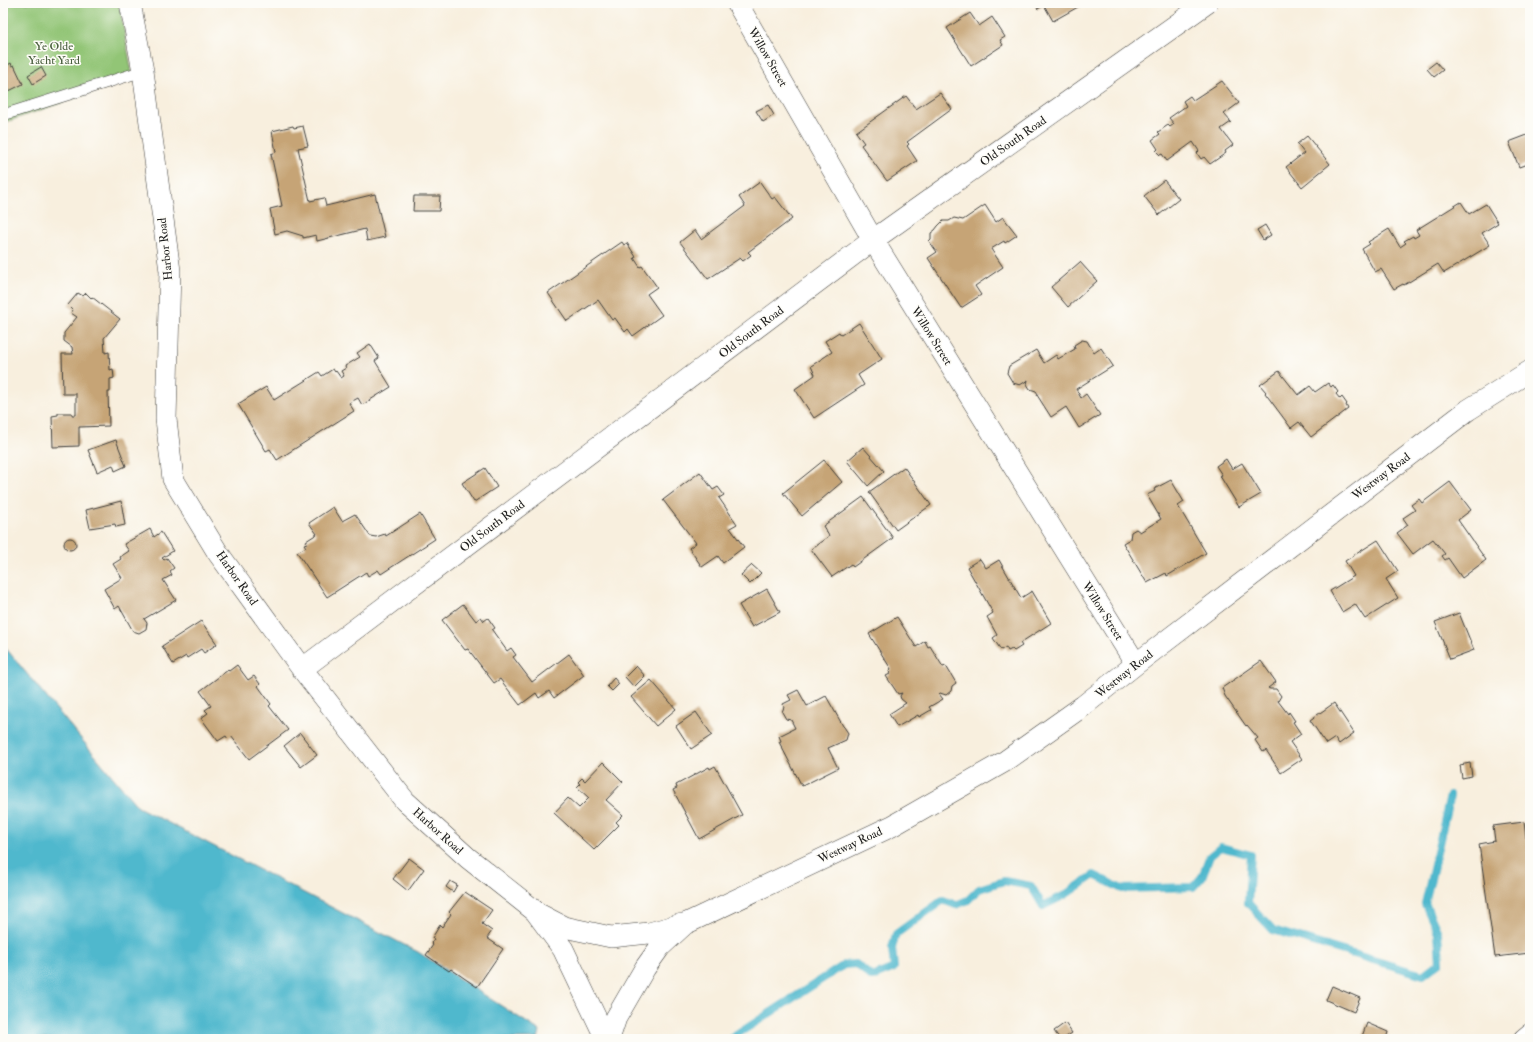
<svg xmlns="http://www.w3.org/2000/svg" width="1533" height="1042" font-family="'IM FELL Double Pica',serif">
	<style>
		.green { fill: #92c576; stroke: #577049 }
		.water { fill: #4fb8cd; stroke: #366a74 }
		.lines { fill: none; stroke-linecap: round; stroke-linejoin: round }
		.stream { stroke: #4fb8cd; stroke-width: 8 }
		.building { fill: #c6a476 }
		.lane-casing { stroke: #3d3c39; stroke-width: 12 }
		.street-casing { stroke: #3d3c39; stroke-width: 22 }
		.lane { stroke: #fff; stroke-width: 11 }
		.street { stroke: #fff; stroke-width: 21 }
		.labels { text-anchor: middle; stroke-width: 3; stroke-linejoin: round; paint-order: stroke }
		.park-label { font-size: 12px; fill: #4b6040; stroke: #fdfcf7 }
		.street-label { font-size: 12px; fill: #1c1c1c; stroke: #fdfcf7 }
	</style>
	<rect width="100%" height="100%" fill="#fdfcf7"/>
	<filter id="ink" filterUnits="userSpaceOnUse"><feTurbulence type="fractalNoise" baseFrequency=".025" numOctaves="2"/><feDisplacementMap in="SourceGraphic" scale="8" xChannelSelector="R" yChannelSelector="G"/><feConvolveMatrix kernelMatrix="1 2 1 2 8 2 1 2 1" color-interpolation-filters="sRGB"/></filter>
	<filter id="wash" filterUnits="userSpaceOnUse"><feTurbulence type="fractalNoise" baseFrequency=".012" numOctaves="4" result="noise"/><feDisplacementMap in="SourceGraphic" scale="16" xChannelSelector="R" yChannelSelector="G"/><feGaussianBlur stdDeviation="0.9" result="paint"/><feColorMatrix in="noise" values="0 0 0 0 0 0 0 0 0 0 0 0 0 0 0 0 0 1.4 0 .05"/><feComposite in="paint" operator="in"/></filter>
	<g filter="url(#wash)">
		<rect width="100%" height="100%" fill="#f8efde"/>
		<path class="green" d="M3,3H119L133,78L3,123Z"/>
		<path class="water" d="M3,645L138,807L418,952L540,1031L538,1039H3Z"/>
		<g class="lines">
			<path class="stream" d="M730,1039L844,965L856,964L872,977L894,968L892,948L896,934L943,900L956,905L968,900L979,889L1004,881L1031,886L1043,906L1065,895L1094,875L1122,889L1193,887L1202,877L1210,856L1221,847L1251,855L1248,903L1273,930L1423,975L1440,962L1438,933L1425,904L1450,796"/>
		</g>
		<g id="blocks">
			<path class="building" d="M1034,3H1085L1053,21L1044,5L1038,9Z
				M970,13L979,26L992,17L1005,37L1000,40L1003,45L971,66L947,28Z
				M1436,62L1443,70L1434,77L1427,69Z
				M11,63L12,66L14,65L23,84L5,93L3,90V68Z
				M41,67L46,76L33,84L28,75Z
				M1222,81L1239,103L1224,114L1231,122L1221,129L1233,145L1225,151L1226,153L1210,164L1204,157L1201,159L1197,153L1199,151L1193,142L1167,161L1162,154L1160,155L1156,151L1158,149L1152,140L1160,134L1158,132L1168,125L1170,127L1174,124L1169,118L1186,106L1183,101L1190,96L1193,100Z
				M940,93L952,109L907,142L909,144L907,146L917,161L887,181L861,145L864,143L856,132L906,96L916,109Z
				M768,105L774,115L763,122L756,111Z
				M293,126L294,128L303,126L308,146L298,148L310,201L324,198L326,206L375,194L385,237L367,241L365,229L317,241L316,235L303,238V236L287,231L275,234L270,209L282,206L271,154L276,152L272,131Z
				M1530,134V163L1519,167L1509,142Z
				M1307,136L1330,164L1302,187L1286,167L1304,153L1297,144Z
				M1164,180L1179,199L1159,215L1144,196Z
				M760,182L772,199L775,197L792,219L748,252L751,255L743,261L740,258L708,279L680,242L695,230L701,239L745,206L739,197Z
				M414,196H440L439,211H413Z
				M1461,202L1469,214L1486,204L1498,223L1482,233L1490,245L1444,273L1438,264L1404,285L1403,284L1394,289L1381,269L1375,272L1362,249L1370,244L1368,242L1389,229L1400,247L1406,243L1404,241L1413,236L1414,238L1419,235L1416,230Z
				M985,205L996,222L1003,217L1017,235L1005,243L1004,241L991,249L1003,267L975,286L981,295L961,308L928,258L937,252L929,241L931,239V233L935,230L938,226L943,221H949L954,218L963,220Z
				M1265,225L1271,235L1263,240L1257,230Z
				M622,242L624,245L627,243L636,257L634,258L640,267L642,266L657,287L647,294L662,315L633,336L628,329L625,332L615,318L612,320L598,300L567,321L548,293Z
				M1080,262L1097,281L1068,307L1051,287Z
				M78,293L83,296L86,293L91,298L92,297L120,319L104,338L105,353L109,352L110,370L113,369L114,378L110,379V392H108L109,426L79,427V446L53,447L52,416L58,415V413H72V415H76V394H63L62,354H73L72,347L64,341V333L77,317L71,313L73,310L68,305Z
				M859,323L882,359L858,375L864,385L814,418L795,389L815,375L811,366L832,352L825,341L839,332L841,335Z
				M1082,340L1087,341L1094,353L1101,348L1113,366L1076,389L1081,398L1086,394L1100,415L1079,428L1066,407L1051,417L1037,395L1038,394L1036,391L1030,389L1027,384L1028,380L1020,385L1013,383L1007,373L1009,366L1036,350L1044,363L1056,355L1058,359L1075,349L1074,345Z
				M370,344L379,358L375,361L391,387L362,405L358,398L349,403L354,411L277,460L270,449L266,451L238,404L266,387L274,400L319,372L322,376L333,369L335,372L336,371L341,378L344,376L341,371L346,368L345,366L360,357L357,353Z
				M1279,371L1298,395L1310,386L1315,392L1328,383L1331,387L1333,385L1338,392L1336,394L1340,399L1342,397L1347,404L1346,405L1348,409L1311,437L1299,422L1291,428L1265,393L1266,392L1260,385Z
				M116,440L126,466L115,471L113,465L97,472L88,450Z
				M863,447L884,471L868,486L847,461Z
				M1226,459L1232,469L1242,463L1261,494L1239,507L1220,476L1222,475L1216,466Z
				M824,460L842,482L802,516L783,493Z
				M904,467L931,505L896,530L869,492Z
				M485,468L497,487L474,502L462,483Z
				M700,472L713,490L718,487L724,495L719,498L737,524L730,528L744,547L723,563L718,556L702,567L689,548L696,543L663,500Z
				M1171,480L1184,502L1178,506L1206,553L1167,576L1166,573L1147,583L1123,543L1130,539L1131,532L1136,529L1140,532L1161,519L1147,495L1155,491L1154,489Z
				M1450,482L1471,510L1458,520L1486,560L1462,578L1448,558L1445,560L1442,556L1445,554L1433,539L1413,554L1397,533L1408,525L1403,518L1415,510L1411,505L1419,499L1422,503Z
				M863,497L893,538L853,567L851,564L832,577L811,549L829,536L823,526Z
				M121,501L125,525L116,527L115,524L90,528L86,510Z
				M333,507L342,521L355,514L370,536L376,537L385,534L386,536L420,514L435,539L381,574L378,570L368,576L366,572L327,597L297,552L306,547L304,544L307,543L306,541L317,534L309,523Z
				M150,529L154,537L161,532L173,551L162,558L164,560L167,558L174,568L170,571L172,575L163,580L176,600L144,619L147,623L146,629L139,633L133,631L119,606L115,609L104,589L122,578L113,564L121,559L120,557L129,551L124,544Z
				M64 544a6 6 0 1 1 12 0a6 6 0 1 1-12 0Z
				M1378,540L1398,571L1386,579L1398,598L1365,619L1355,604L1342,612L1330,591L1354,576L1345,561Z
				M980,559L986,568L999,560L1021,598L1032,591L1051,623L1020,643L1022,646L1014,651L1012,649L1008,651L1006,647L1001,650L993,638L997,635L987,617L993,613L967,567Z
				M752,565L761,573L750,584L741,575Z
				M767,589L780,612L752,627L739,605Z
				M463,604L476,621L481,617L484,621L488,618L495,628L492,630L507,651L511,648L516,655L513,657L532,682L569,654L584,675L554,698L549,691L539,698L536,693L520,705L500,679L494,683L468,649L465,650L442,620Z
				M1459,613L1474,650L1450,659L1435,622Z
				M897,617L916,647L925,641L928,647L930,646L943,667L946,666L956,683L952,686L951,691L946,695L940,693L939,694L943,699L929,707L931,710L919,717L918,715L897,727L889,714L906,703L901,699L900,696L902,693L898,694L886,676L890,674L889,671L891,669L869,634Z
				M201,621L217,644L204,653L201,649L187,658L186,656L173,664L162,646Z
				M1261,661L1276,682L1268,688L1270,689H1276L1281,696L1278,701L1288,714L1289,712L1295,721L1293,722L1301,734L1290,742L1302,759L1281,773L1266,750L1263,752L1255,740L1258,738L1247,725L1246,726L1225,696L1222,688Z
				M237,665L248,680L254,676L260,684L258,686L271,704L269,706L288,730L249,759L231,736L228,739L226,736L218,741L201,718L208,713L205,710L211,706L200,691L228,670L229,671Z
				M636,666L645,676L634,687L625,677Z
				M614,678L619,684L612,691L607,686Z
				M651,680L676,709L656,726L631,697Z
				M798,690L807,706L826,696L843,726L844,727L848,733L846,740L828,748L838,768L802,786L779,742L781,741L779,736L795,728L791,720L786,719L782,712L784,707L783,704L791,700L788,695Z
				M1334,703L1354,733L1339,744L1335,738L1326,744L1310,720Z
				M696,712L712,735L691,749L676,726Z
				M300,733L317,755L301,767L284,746Z
				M603,762L623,782L606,800L623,815L616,822L619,825L594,850L554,813L568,798L579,808L589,798L577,787L580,784L578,782L582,778L585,781Z
				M1470,763L1472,776L1462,778L1460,765Z
				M715,766L742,815L699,839L673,790L677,788L676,785L709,767L710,769Z
				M1524,822L1526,838L1529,837L1530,845V953L1495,957L1479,844L1495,841L1493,826Z
				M409,858L424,869L408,891L393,879Z
				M450,881L457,885L453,892L446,887Z
				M465,892L492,910L482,924L492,931L487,938L503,949L477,987L451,969L449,971L426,955L433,945L431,943L434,939L432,938L440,925L442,927L451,914L449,912Z
				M1332,986L1360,998L1354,1012L1326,1000Z
				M1065,1023L1072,1033L1063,1039H1060L1054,1031Z
				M1367,1023L1388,1032L1386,1039H1361Z"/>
		</g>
	</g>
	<g filter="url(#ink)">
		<use href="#blocks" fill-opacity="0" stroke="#3d3c39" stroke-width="1"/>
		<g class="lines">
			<defs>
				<path id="lane" d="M3,115L143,71"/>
				<path id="street" d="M130,3L143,71L170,271L166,419L173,479L218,553L302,669L405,801L468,858L535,911L563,949L606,1039
					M737,3L873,240L1136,664
					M302,669L873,240L1207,3
					M539,914L564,927L611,937L649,933L682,924
					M609,1039L616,1018L645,968L660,947L685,924L892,826L1004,762L1083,706L1136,664L1468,410L1530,371
					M1524,1039L1530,1034"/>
			</defs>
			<use href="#lane" class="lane-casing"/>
			<use href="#street" class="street-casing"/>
			<use href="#lane" class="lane"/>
			<use href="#street" class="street"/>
		</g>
	</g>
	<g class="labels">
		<g class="park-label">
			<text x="54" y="50">Ye Olde<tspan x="54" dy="14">Yacht Yard</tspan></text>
		</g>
		<g class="street-label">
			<text transform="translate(768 57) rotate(60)" y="4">Willow Street</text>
			<text transform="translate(1013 141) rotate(-35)" y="4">Old South Road</text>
			<text transform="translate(165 249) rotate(-96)" y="4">Harbor Road</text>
			<text transform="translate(751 332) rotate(-37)" y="4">Old South Road</text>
			<text transform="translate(932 336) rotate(58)" y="4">Willow Street</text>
			<text transform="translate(1381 476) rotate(-37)" y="4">Westway Road</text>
			<text transform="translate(492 526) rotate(-37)" y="4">Old South Road</text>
			<text transform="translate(237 578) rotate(55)" y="4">Harbor Road</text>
			<text transform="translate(1103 611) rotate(58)" y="4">Willow Street</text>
			<text transform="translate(1124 674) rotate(-38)" y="4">Westway Road</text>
			<text transform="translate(438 831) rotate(42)" y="4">Harbor Road</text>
			<text transform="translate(850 845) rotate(-25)" y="4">Westway Road</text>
		</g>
	</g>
	<rect width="1533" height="1042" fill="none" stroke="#fdfcf7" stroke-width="16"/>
</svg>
